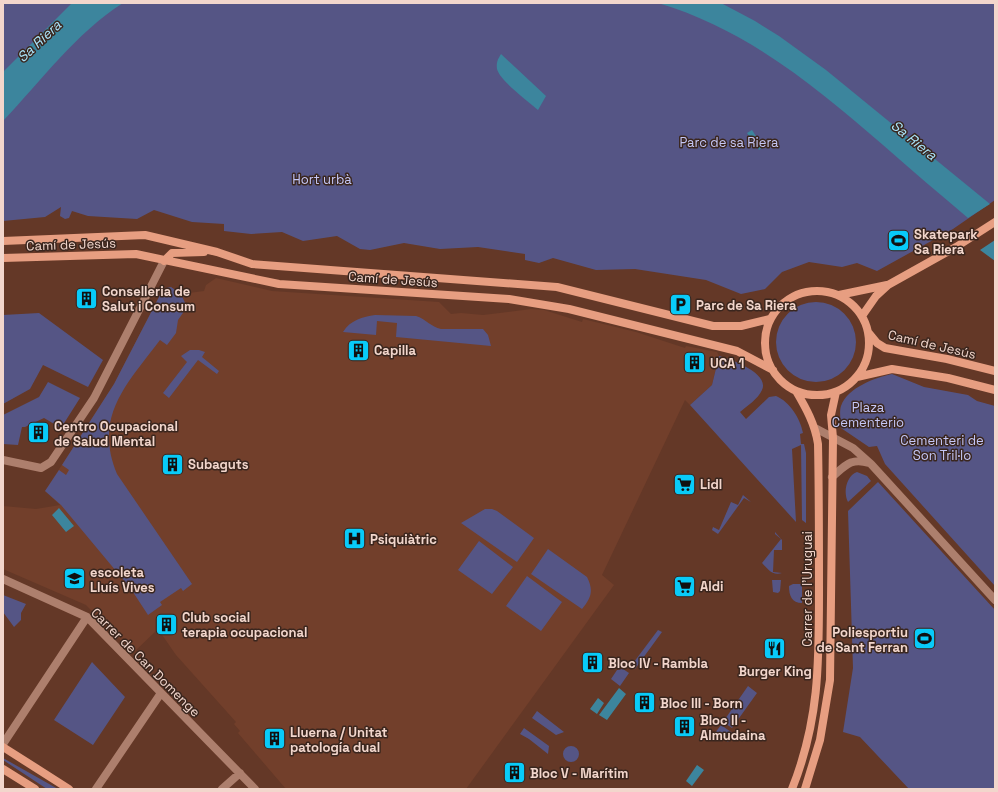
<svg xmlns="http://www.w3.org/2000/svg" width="998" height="792" font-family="'Space Grotesk',sans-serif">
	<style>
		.built { fill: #723f2b }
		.green { fill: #555585 }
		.water { fill: #3c859d }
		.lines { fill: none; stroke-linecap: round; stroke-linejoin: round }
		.street { stroke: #ad7f6d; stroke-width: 8 }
		.secondary { stroke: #e79e81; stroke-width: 8 }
		.labels { text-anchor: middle; stroke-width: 3; stroke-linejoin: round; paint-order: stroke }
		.park-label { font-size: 13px; fill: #c5c7f7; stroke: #3a261e }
		.poi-label { font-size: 13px; font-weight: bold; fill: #f2d6cc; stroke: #3a261e; text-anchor: start }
		.street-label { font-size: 13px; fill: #f2d6cc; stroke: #3a261e }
		.water-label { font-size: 14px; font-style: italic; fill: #aae5fb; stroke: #3a261e }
	</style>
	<rect width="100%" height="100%" fill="#643827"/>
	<path class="built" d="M216,278L272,291L439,302L451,314L461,313L483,315L531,309L544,310L582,322L583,319L636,332L685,348L686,346L717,352L719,356L712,385L690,405L685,400L602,575L614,585L466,789H286L238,733L240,731L234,724L236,722L176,655L158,629L133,653L86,605L3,569V506L36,509L60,505L45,491L114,384L161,293L166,288L171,287L181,294L204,291L206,285Z"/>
	<path class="green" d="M3,3H995V200L953,229L877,271L857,263L842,267L809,262L782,272L765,289L741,294L706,280L635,269L596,270L553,258L539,263L525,260V254L478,247L440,249L404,243L370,250L360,249L337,236L303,241L282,232L251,234L224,231V224L192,222L154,210L137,219L88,216L72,211L69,218L65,219L60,216L61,207L45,217L3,221Z
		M171,287L181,294L187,307L178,320L176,333L167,345L160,340C127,384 93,416 117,474L192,584L183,591L181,588L160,602L162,605L148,615L131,589L61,505L45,491L59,470L66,475L69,470L62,465L114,384L161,293L166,288Z
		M776 342a40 40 0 1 1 80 0a40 40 0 1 1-80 0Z
		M39,313L103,360L88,387L43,365L30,389L3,404V315Z
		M375,315L416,316C426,319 431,327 441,329H483L488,335L491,346L396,337L397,323L377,321L376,335L343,332C350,320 363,317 375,315Z
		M190,350H199L205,352L202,357L219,371L217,374L198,360L169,398L163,393L187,362L181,356Z
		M719,356C730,359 770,373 762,390C758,399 747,406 740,412L746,419L769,397L776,396C790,402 800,418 803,433L800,434L801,444H804L806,453V523L802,520L801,445L792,449L796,522L690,405L712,385Z
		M892,374L924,387L968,395L977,401L995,406V586L885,464L877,446L869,447L841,428C841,422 839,412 841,406C848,387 875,378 892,374Z
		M48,382L80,398L61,428L44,418L25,427H22L18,445L3,444V415L39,397Z
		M857,472L867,476L871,481L848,502C843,493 846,476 857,472Z
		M878,482L995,610V789H909L860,737L843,732L853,668L848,511Z
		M743,495L751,502L744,498L718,534L712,530L713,527L719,530L731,502L738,505Z
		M485,509H492L497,511L534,538L517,562L461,523Z
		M775,532L782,540V550H774L773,572L782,573C772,576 768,569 762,563L781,539L775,534Z
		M479,541L513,567L492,594L458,570Z
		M548,549L587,577C594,591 591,598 582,609L531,574Z
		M527,576L562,602L541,631L506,606Z
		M772,580H781L780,591L778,593L773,592Z
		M793,584H802V603C792,603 789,596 789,586Z
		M3,595L26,604L21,613V620L14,627L3,612Z
		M658,630L662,632L635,669L631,666Z
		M92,662L125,697L93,745L54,720Z
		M623,669L629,673L620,686L611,679L617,670Z
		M748,686L757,693L732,728L723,722Z
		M537,711L564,732L556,735L532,718Z
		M721,725L734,734L728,742L715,733Z
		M524,728L549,746L548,754L529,739L520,734Z
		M563 754a8 8 0 1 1 16 0a8 8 0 1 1-16 0Z
		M3,758L58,789H47L3,760Z"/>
	<path class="water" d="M72,3H123C76,33 41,81 3,121V72Z
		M658,3H721L755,21L779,36L826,70L990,204L968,218C940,194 911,170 883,145C815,86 746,29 658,3Z
		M501,54L546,96L538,110C528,101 500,81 497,69C496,62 498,59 501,54Z
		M752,130L763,147L759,150L747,133Z
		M995,240V261L980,250Z
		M59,508L74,526L66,532L52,515Z
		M619,688L626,694L607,720L599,715Z
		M598,698L604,703L597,714L590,709Z
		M697,765L704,770L692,786L686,781Z"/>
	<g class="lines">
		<path class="street" d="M815,428L853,448L871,464L995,600
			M3,460L41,468L51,462L94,398L164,261
			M832,477C845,466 851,457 869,463
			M3,579L87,617L255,789
			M3,744L87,617
			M96,789L161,693
			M222,789L240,773"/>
		<path class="secondary" d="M3,241L145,235L217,252L252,264L557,287L713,326H741L770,319
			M3,258L136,254L279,284L509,299L569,309L737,351L773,370
			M164,261L172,253L204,252
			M765 343a52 52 0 1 1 104 0a52 52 0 1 1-104 0Z
			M839,295L887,285
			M862,316L876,296L888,285L956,247L995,222
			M868,332L877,343L885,348L947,359L995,371
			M857,377L892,369L948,378L995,390
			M3,747L69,789
			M3,769L35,789
			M792,789C820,719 819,660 819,586C819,539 819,491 818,444C815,424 806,408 796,391
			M805,789L820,740L830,680L833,438L831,415L836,392"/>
	</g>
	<defs>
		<symbol id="stadium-square" viewBox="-11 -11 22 22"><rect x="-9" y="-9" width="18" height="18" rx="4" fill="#08cbf9" stroke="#3a261e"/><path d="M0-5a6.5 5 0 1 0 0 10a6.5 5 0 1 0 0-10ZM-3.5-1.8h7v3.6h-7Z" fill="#111"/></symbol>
		<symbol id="building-square" viewBox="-11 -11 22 22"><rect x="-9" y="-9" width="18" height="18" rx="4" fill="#08cbf9" stroke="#3a261e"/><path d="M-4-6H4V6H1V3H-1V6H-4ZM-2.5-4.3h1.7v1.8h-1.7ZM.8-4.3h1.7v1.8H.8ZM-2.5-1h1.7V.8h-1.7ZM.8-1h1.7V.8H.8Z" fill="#111"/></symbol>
		<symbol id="parking-square" viewBox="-11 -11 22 22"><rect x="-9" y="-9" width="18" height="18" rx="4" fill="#08cbf9" stroke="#3a261e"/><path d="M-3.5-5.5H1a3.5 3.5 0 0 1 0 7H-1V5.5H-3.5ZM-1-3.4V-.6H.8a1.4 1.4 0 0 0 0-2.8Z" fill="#111"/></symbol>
		<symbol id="supermarket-square" viewBox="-11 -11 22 22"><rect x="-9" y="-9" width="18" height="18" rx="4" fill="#08cbf9" stroke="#3a261e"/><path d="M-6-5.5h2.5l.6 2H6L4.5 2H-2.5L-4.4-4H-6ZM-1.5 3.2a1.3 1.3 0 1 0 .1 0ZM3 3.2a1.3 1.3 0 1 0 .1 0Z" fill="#111"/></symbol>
		<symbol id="hospital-square" viewBox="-11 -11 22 22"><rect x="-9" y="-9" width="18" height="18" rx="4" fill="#08cbf9" stroke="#3a261e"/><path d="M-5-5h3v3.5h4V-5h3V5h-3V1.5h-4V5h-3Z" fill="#111"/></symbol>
		<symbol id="school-square" viewBox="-11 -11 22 22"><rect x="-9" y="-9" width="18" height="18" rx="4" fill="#08cbf9" stroke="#3a261e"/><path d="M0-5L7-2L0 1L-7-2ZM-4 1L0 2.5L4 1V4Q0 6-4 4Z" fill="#111"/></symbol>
		<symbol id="restaurant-square" viewBox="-11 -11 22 22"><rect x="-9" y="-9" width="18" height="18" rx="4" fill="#08cbf9" stroke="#3a261e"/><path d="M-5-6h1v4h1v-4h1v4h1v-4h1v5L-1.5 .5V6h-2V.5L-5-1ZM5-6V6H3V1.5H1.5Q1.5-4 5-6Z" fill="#111"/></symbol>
	</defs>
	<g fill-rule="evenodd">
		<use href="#stadium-square" x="886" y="228" width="25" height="25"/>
		<use href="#building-square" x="74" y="286" width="25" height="25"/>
		<use href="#parking-square" x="668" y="292" width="25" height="25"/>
		<use href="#building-square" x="346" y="338" width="25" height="25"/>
		<use href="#building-square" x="682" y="350" width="25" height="25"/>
		<use href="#building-square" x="26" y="420" width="25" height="25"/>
		<use href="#building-square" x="160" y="452" width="25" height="25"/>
		<use href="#supermarket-square" x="672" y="472" width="25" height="25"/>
		<use href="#hospital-square" x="342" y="526" width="25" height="25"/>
		<use href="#school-square" x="62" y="566" width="25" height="25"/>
		<use href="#supermarket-square" x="672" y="574" width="25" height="25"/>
		<use href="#building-square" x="154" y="612" width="25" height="25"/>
		<use href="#stadium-square" x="912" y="626" width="25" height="25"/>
		<use href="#restaurant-square" x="762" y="636" width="25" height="25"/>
		<use href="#building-square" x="580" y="650" width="25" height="25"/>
		<use href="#building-square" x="632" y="690" width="25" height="25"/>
		<use href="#building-square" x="672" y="714" width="25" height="25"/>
		<use href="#building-square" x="262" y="726" width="25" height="25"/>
		<use href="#building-square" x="502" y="760" width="25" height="25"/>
	</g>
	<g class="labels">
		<g class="park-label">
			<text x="729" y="147">Parc de sa Riera</text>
			<text x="322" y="184">Hort urbà</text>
			<text x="868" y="412">Plaza<tspan x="868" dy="15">Cementerio</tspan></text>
			<text x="942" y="445">Cementeri de<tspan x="942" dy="15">Son Tril·lo</tspan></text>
		</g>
		<g class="poi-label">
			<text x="914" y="239">Skatepark<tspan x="914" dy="15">Sa Riera</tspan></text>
			<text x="102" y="296">Conselleria de<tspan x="102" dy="15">Salut i Consum</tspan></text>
			<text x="696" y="310">Parc de Sa Riera</text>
			<text x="374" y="355">Capilla</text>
			<text x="710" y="368">UCA 1</text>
			<text x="54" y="431">Centro Ocupacional<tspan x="54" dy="15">de Salud Mental</tspan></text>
			<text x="188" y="469">Subaguts</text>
			<text x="700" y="489">Lidl</text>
			<text x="370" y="544">Psiquiàtric</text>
			<text x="90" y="577">escoleta<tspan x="90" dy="15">Lluís Vives</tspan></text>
			<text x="700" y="591">Aldi</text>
			<text x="182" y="622">Club social<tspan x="182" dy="15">terapia ocupacional</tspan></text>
			<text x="908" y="637" text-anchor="end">Poliesportiu<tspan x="908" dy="15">de Sant Ferran</tspan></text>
			<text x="608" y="668">Bloc IV - Rambla</text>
			<text x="775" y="676" text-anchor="middle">Burger King</text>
			<text x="660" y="708">Bloc III - Born</text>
			<text x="700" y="725">Bloc II -<tspan x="700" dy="15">Almudaina</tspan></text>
			<text x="290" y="737">Lluerna / Unitat<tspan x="290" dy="15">patología dual</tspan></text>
			<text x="530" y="778">Bloc V - Marítim</text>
		</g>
		<g class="street-label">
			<text transform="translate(71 244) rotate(-2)" y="5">Camí de Jesús</text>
			<text transform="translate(393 279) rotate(4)" y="5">Camí de Jesús</text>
			<text transform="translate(932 344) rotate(13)" y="5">Camí de Jesús</text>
			<text transform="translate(807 589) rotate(-90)" y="5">Carrer de l'Uruguai</text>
			<text transform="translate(146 662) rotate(45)" y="5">Carrer de Can Domenge</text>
		</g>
		<g class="water-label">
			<text transform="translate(39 41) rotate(-43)" y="5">Sa Riera</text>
			<text transform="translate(914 140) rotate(39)" y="5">Sa Riera</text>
		</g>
	</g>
	<rect width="998" height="792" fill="none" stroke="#f2d6cc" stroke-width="8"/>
</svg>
